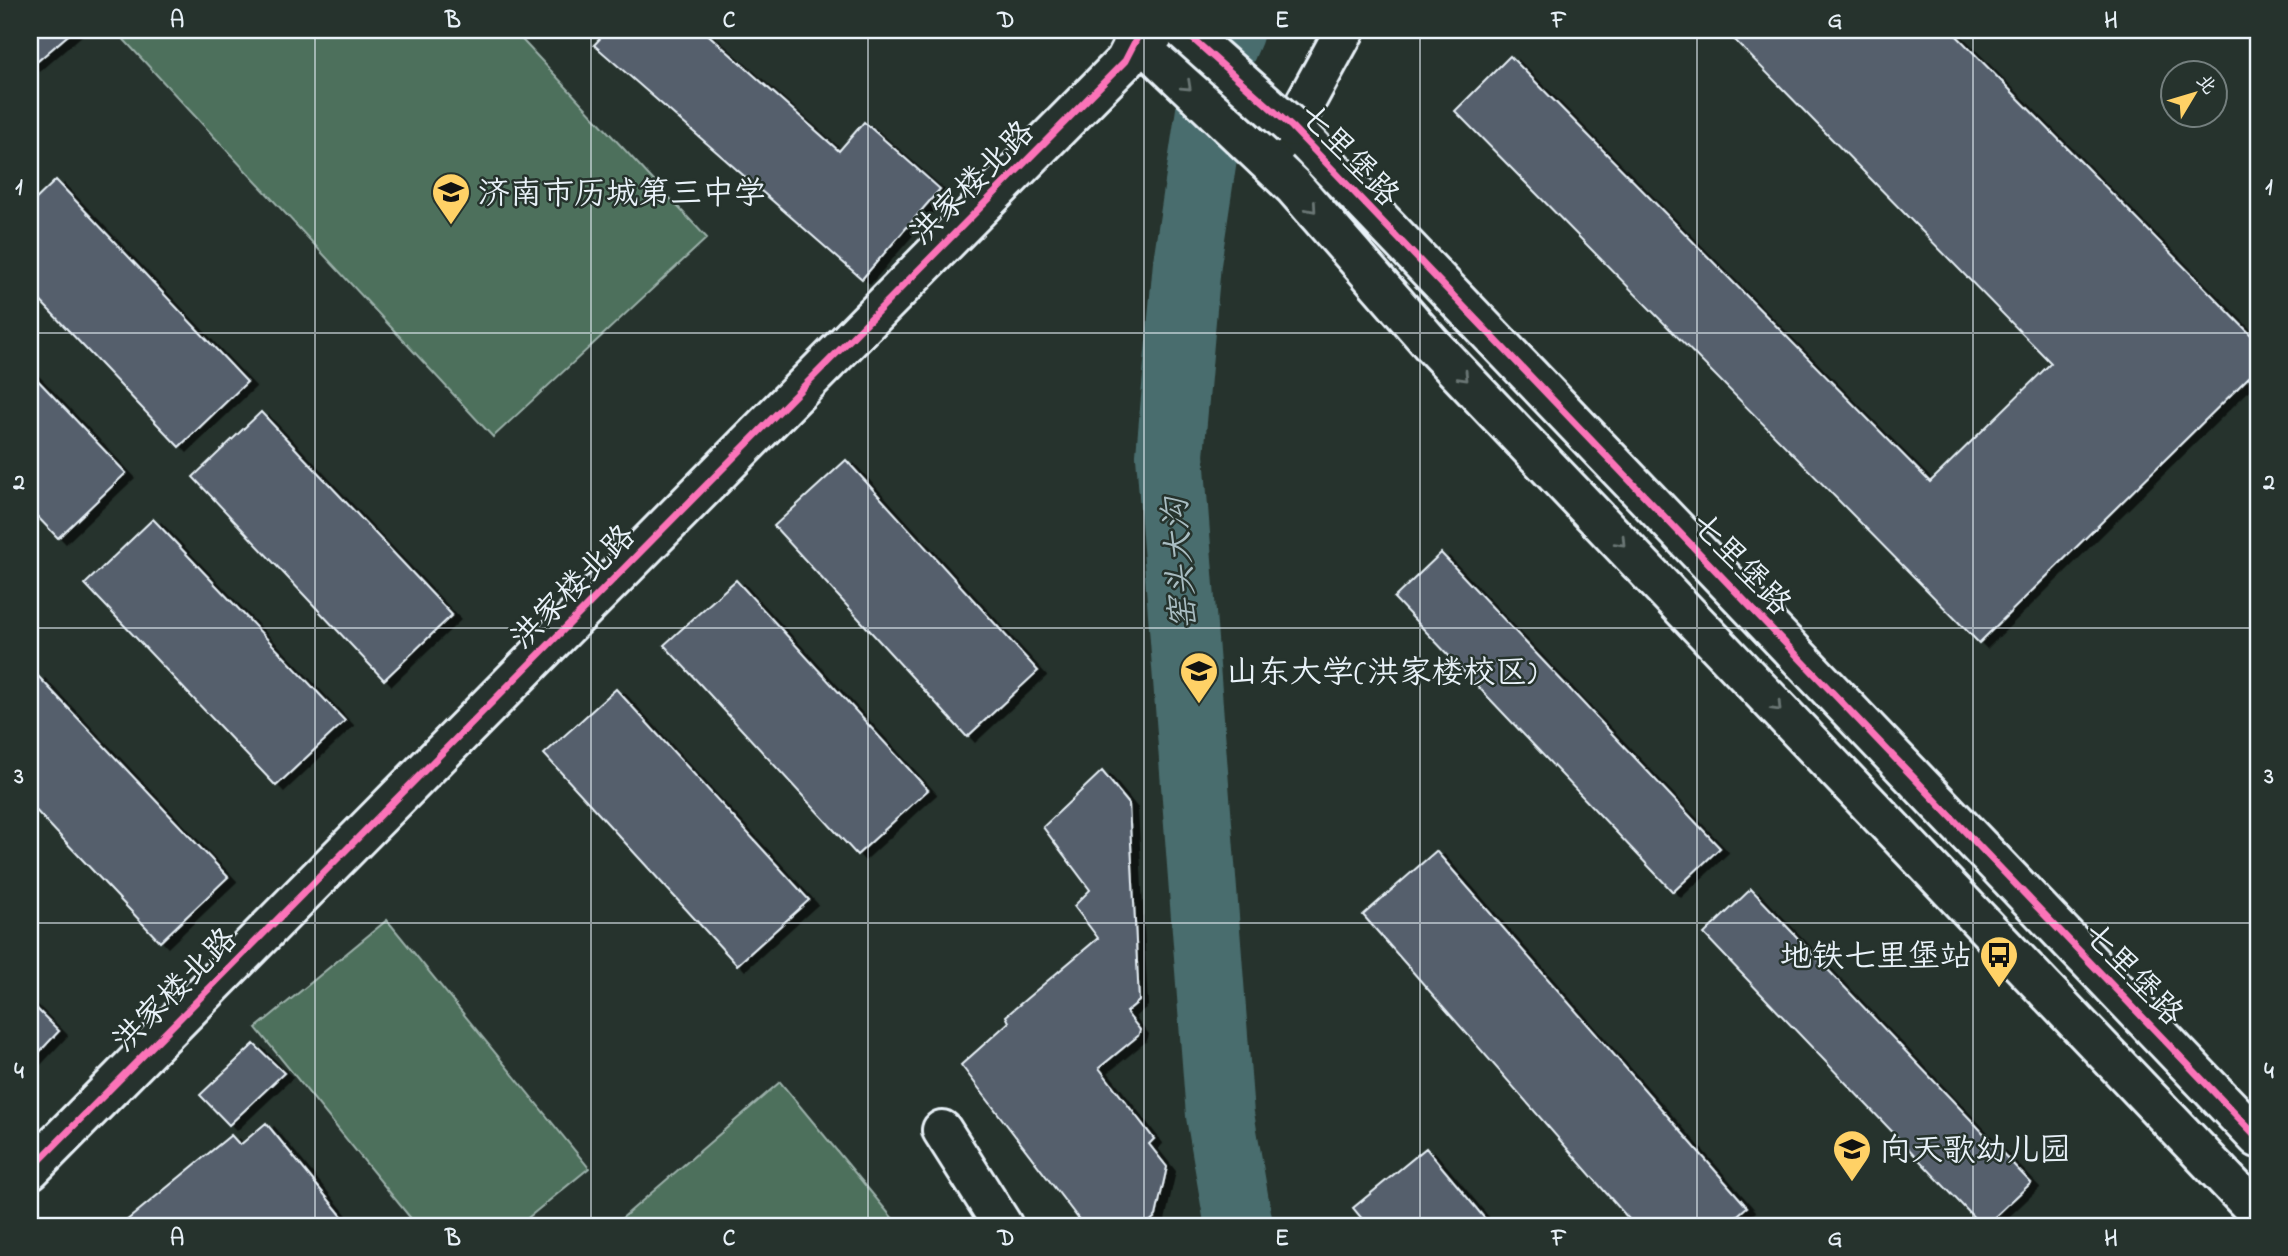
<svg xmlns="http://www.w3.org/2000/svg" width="2288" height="1256" font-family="'Indie Flower','LXGW WenKai TC',sans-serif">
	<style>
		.green { fill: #4e705b; stroke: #9bb0aa; stroke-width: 2 }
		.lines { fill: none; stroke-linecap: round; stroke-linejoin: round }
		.river { stroke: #496d6e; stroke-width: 68 }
		.building { fill: #545f6c; stroke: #e8f1f8; stroke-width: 2; filter: url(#shadow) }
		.minor-casing { stroke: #e8f1f8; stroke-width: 44 }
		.major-casing { stroke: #e8f1f8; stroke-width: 44 }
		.minor { stroke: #26332d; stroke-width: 38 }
		.major { stroke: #26332d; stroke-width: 38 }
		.major-bridge-casing { stroke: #e8f1f8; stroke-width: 44; stroke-linecap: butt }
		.major-bridge { stroke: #26332d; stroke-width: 38 }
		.cycleway-casing { stroke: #26332d; stroke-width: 11 }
		.cycleway { stroke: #fb73b8; stroke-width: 7 }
		.oneway { stroke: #6a7674 }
		.grid { fill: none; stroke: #e8f1f8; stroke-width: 2; stroke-opacity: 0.55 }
		.labels { text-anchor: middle; stroke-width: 5; stroke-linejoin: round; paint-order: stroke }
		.street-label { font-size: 32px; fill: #e8f1f8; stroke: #26332d }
		.poi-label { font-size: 32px; fill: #e8f1f8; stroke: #26332d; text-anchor: start }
		.water-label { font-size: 33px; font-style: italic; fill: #a8bcc1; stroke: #26332d }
		.neatline { fill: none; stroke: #e8f1f8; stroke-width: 2.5 }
		.grid-label { font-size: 23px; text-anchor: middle; font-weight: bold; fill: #e8f1f8 }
	</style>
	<defs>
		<filter id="shadow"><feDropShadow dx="8" dy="4.5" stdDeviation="0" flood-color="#0009"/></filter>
	</defs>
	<rect width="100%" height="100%" fill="#26332d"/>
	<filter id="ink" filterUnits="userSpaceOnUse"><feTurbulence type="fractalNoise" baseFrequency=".0143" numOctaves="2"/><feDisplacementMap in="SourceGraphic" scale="14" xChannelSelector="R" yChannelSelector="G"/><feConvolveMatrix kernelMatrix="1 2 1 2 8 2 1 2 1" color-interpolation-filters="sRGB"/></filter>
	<g filter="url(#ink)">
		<path class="green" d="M115,30H513L707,238L493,437Z
			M387,920L589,1168L518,1226H417L256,1028Z
			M780,1082L899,1226H612H613Z"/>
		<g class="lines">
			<path class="river" d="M1230,30L1218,58L1187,263L1170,455L1220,1115L1239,1226"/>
		</g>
		<path class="building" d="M30,30H74L32,66L30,63Z
			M608,30H703L839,151L864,122L940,189L862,279L594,45Z
			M1725,30H1951L2258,342V368L1979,643L1455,111L1510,56L1930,482L2051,363Z
			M56,180L247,382L179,447L30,290V205Z
			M30,372L126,473L58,538L30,509Z
			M261,412L452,615L384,680L193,477Z
			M846,460L1038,671L967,737L774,526Z
			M153,519L345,721L276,786L85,584Z
			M1441,553L1720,848L1673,892L1394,598Z
			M736,580L928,790L857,855L664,645Z
			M37,675L228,877L160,942L30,804V681Z
			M616,689L809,900L737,965L544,754Z
			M1102,771L1129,804L1139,1001L1126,1012L1140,1030L1138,1036L1099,1068L1154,1139L1149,1144L1167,1167L1156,1216L1145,1226H1084L961,1065L1009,1022L1006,1016L1098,938L1074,906L1090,890L1043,827Z
			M1436,851L1747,1207L1725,1226H1635L1363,915Z
			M1751,889L2031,1183L1985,1226H1982L1704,934Z
			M30,1002L59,1031L30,1062Z
			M254,1044L284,1073L229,1125L200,1095Z
			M266,1123L350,1226H120L231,1135L240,1145Z
			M1426,1148L1491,1226H1368L1353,1208Z"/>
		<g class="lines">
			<defs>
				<path id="minor" d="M1265,159L1292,127L1345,30
					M942,1130L1003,1226
					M30,1170L1125,61L1141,30"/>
				<path id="major" d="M1129,30L1294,187L1432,345L2258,1213
					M1292,127L2258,1138"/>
			</defs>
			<use href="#minor" class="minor-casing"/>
			<use href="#major" class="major-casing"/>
			<use href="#minor" class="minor"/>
			<use href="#major" class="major"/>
			<defs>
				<path id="major-bridge" d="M1183,30L1292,127"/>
			</defs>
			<use href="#major-bridge" class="major-bridge-casing"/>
			<use href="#major-bridge" class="major-bridge"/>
			<defs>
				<path id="cycleway" d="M1183,30L1292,127L2258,1138
					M30,1170L1125,61L1141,30"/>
			</defs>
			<use href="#cycleway" class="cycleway-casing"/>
			<use href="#cycleway" class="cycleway"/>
		</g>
		<defs><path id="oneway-chevron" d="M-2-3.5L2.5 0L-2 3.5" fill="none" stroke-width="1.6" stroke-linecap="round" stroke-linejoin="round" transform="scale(1.75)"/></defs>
		<g class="oneway">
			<use href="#oneway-chevron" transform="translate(1187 86) rotate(43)"/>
			<use href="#oneway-chevron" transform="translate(1312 208) rotate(49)"/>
			<use href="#oneway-chevron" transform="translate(1464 377) rotate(46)"/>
			<use href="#oneway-chevron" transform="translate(1621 542) rotate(47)"/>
			<use href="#oneway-chevron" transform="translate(1777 707) rotate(47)"/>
		</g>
	</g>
	<path class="grid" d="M315,30V1226M591,30V1226M868,30V1226M1144,30V1226M1420,30V1226M1697,30V1226M1973,30V1226M30,333H2258M30,628H2258M30,923H2258"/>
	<defs>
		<symbol id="school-pin" viewBox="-11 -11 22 30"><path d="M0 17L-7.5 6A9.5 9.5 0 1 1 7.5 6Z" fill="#ffd166" stroke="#26332d"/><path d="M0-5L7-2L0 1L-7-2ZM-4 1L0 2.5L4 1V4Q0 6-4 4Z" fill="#111"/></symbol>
		<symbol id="university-pin" viewBox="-11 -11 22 30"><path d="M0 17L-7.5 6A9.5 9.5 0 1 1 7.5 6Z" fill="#ffd166" stroke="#26332d"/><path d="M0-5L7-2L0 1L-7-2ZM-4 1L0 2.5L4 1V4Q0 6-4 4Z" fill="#111"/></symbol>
		<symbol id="bus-pin" viewBox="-11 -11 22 30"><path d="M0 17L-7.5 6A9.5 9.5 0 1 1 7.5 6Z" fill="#ffd166" stroke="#26332d"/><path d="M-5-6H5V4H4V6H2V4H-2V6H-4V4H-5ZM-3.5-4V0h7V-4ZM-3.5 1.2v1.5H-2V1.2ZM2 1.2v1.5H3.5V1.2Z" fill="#111"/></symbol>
	</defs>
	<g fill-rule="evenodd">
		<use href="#school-pin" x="429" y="170" width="44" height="60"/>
		<use href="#university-pin" x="1177" y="649" width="44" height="60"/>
		<use href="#bus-pin" x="1977" y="933" width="44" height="60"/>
		<use href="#school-pin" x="1830" y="1127" width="44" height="60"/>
	</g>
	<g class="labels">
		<g class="street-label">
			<text transform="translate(1350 154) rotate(46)" y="11">七里堡路</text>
			<text transform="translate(971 182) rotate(-45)" y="11">洪家楼北路</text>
			<text transform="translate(1742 563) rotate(46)" y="11">七里堡路</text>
			<text transform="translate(572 586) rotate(-45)" y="11">洪家楼北路</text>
			<text transform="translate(2134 973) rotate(46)" y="11">七里堡路</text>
			<text transform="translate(174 989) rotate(-45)" y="11">洪家楼北路</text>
		</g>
		<g class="poi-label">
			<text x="478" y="203">济南市历城第三中学</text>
			<text x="1226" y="682">山东大学(洪家楼校区)</text>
			<text x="1972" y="966" text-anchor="end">地铁七里堡站</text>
			<text x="1879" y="1160">向天歌幼儿园</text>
		</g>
		<g class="water-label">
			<text transform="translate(1178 564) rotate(-94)" y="12">窑头大沟</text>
		</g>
	</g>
	<rect width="2288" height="1256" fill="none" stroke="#26332d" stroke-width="77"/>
	<g transform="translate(2194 94) rotate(52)"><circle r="33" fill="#26332d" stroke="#747f7e" stroke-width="2"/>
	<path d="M0-5L12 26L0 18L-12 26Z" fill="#ffd166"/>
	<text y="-10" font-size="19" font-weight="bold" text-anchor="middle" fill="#e8f1f8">北</text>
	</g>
	<rect x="38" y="38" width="2212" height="1180" class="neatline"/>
	<g class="grid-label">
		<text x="177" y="27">A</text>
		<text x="453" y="27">B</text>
		<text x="729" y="27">C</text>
		<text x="1006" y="27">D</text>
		<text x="1282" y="27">E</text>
		<text x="1559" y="27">F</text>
		<text x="1835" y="27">G</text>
		<text x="2111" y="27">H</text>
		<text x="19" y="194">1</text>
		<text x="2269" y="194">1</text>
		<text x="19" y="489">2</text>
		<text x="2269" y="489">2</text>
		<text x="19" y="783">3</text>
		<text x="2269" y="783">3</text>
		<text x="19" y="1078">4</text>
		<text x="2269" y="1078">4</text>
		<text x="177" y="1245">A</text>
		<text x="453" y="1245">B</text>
		<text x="729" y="1245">C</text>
		<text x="1006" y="1245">D</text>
		<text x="1282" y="1245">E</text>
		<text x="1559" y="1245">F</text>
		<text x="1835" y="1245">G</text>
		<text x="2111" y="1245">H</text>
	</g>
</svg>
